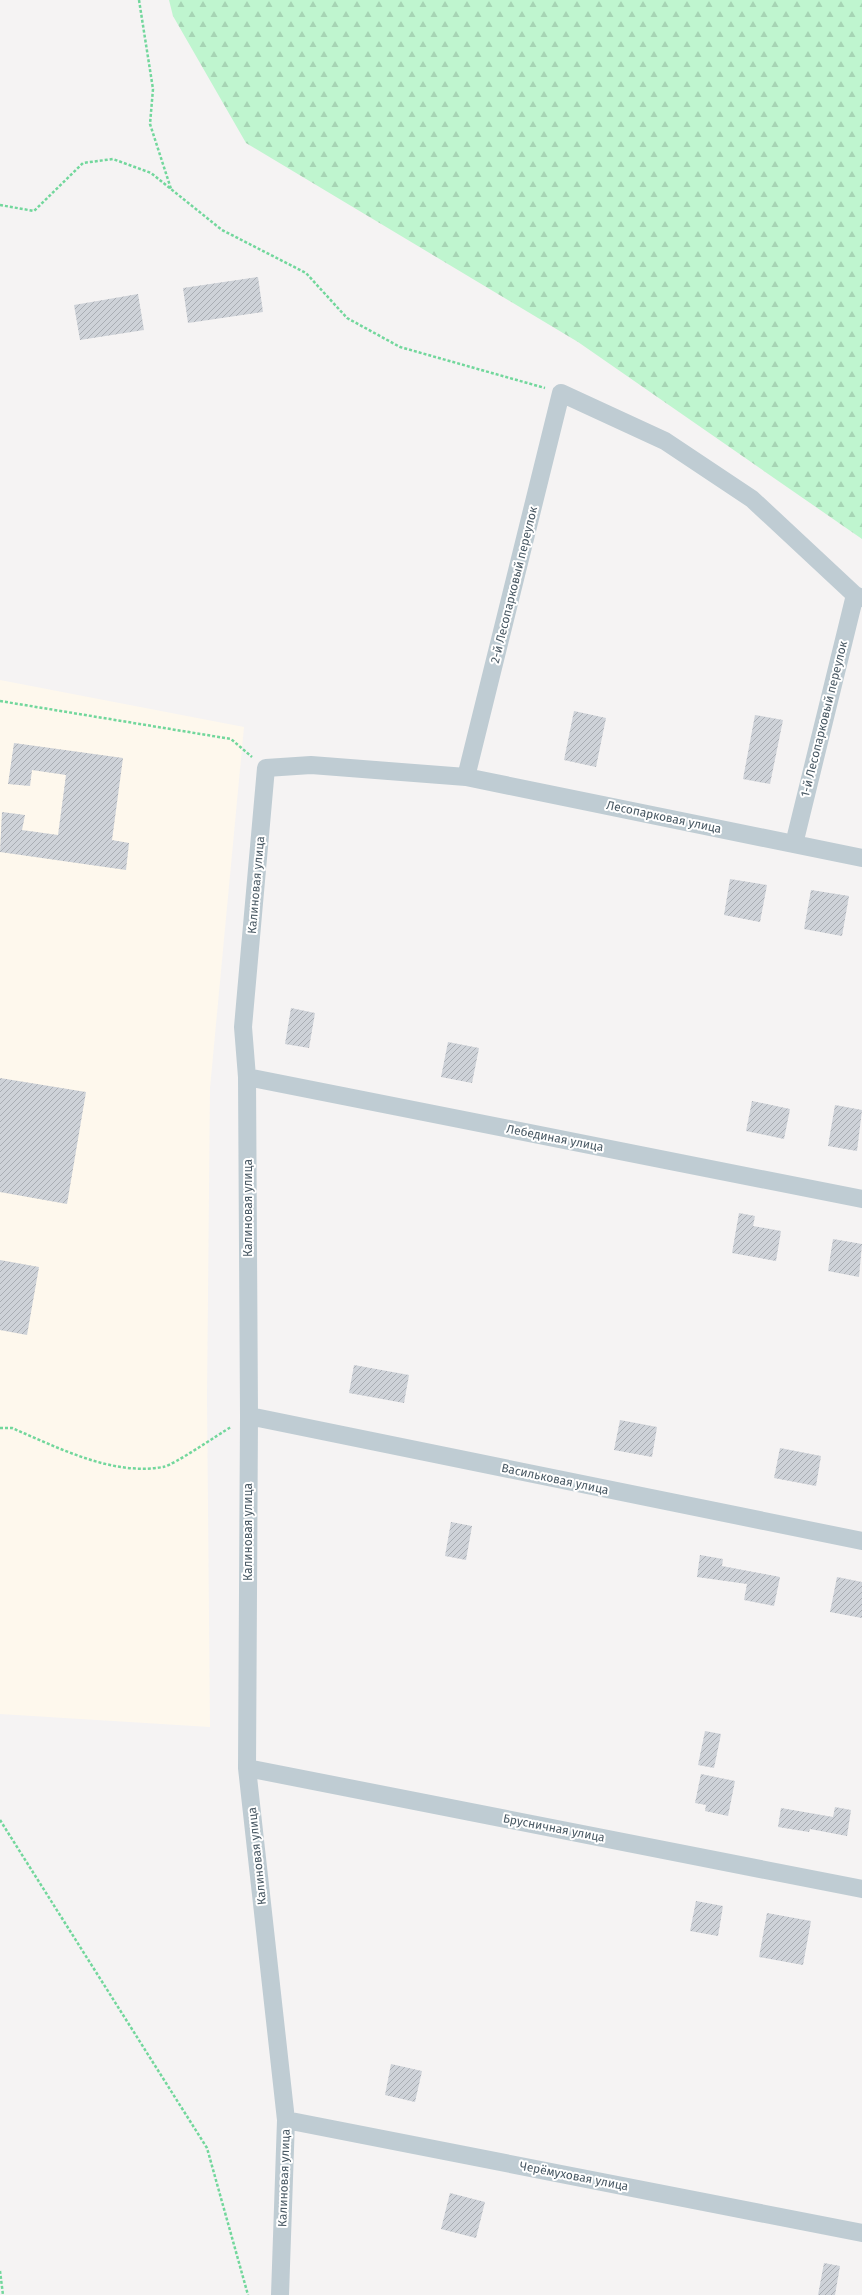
<svg xmlns="http://www.w3.org/2000/svg" width="862" height="2295" font-family="'Fira Sans',sans-serif">
	<style>
		.commercial { fill: #fef8ed }
		.forest { fill: url(#forest-firs) }
		.building { fill: url(#building-hatch) }
		.lines { fill: none; stroke-linecap: round; stroke-linejoin: round }
		.path { stroke: #72d79c; stroke-width: 2.5; stroke-dasharray: 3 2; stroke-linecap: butt }
		.minor { stroke: #bfccd3; stroke-width: 18 }
		.labels { text-anchor: middle; stroke-width: 4; stroke-linejoin: round; paint-order: stroke }
		.street-label { font-size: 12px; fill: #485863; stroke: #fff }
	</style>
	<defs>
		<pattern id="forest-firs" width="22" height="20" patternUnits="userSpaceOnUse"><rect width="22" height="20" fill="#bff5cf"/><path d="M5 1l3.5 6h-7zM16 11l3.5 6h-7z" fill="#a6d4b4"/></pattern>
		<pattern id="building-hatch" width="6" height="6" patternUnits="userSpaceOnUse"><rect width="6" height="6" fill="#ced2d8"/><path d="M-1 1l2-2M0 6l6-6M5 7l2-2" fill="none" stroke="#a9adb3"/></pattern>
	</defs>
	<rect width="100%" height="100%" fill="#f5f3f3"/>
	<path class="commercial" d="M0,680L244,727L210,1088L207,1398L210,1727L0,1714Z"/>
	<path class="forest" d="M169,0H862V539L578,342L246,143L173,16Z"/>
	<path class="building" d="M258,277L263,312L188,323L183,288Z
		M138,294L144,330L80,340L74,305Z
		M574,711L606,718L596,767L564,760Z
		M755,715L783,720L770,784L743,779Z
		M14,743L123,758L112,840L129,843L126,870L0,852L2,812L25,815L22,830L58,835L66,775L32,770L30,786L8,784Z
		M730,879L767,885L760,922L724,915Z
		M811,890L849,896L842,936L804,929Z
		M291,1008L315,1013L309,1048L285,1044Z
		M448,1042L479,1048L472,1083L441,1077Z
		M0,1078L86,1092L67,1204L0,1192Z
		M752,1101L790,1109L784,1139L746,1131Z
		M835,1105L862,1110L857,1151L828,1146Z
		M739,1213L755,1216L753,1226L781,1231L776,1261L732,1253Z
		M833,1239L862,1244L859,1277L828,1271Z
		M0,1260L39,1267L27,1335L0,1330Z
		M354,1365L409,1375L404,1403L349,1393Z
		M620,1420L657,1427L652,1457L614,1450Z
		M780,1448L821,1456L816,1486L774,1478Z
		M451,1522L472,1526L466,1560L445,1556Z
		M700,1555L723,1559L722,1566L780,1577L774,1606L744,1600L747,1584L697,1577Z
		M837,1577L862,1582V1618L830,1612Z
		M705,1731L721,1734L714,1768L698,1765Z
		M701,1774L735,1781L728,1816L705,1811L706,1805L695,1803Z
		M835,1807L851,1810L847,1836L810,1829L809,1832L778,1827L781,1808L833,1817Z
		M696,1901L723,1906L718,1936L690,1931Z
		M767,1913L811,1921L803,1965L759,1957Z
		M391,2064L422,2071L415,2102L385,2095Z
		M450,2193L485,2202L476,2238L441,2229Z
		M824,2263L840,2266L835,2295H818Z"/>
	<g class="lines">
		<path class="path" d="M139,0L153,89L150,124L171,189
			M0,205L34,211L83,163L113,159L151,173L222,230L306,273L347,318L400,347L545,388
			M0,701L231,739L252,757
			M0,1428H12C59,1448 112,1476 163,1467C174,1465 219,1434 231,1427
			M0,1820L207,2148L248,2295
			M0,2271L3,2295"/>
		<path class="minor" d="M466,777L561,393L665,441L752,499L855,595L862,598
			M794,844L855,595
			M247,1077L862,1199
			M249,1416L862,1541
			M247,1768L862,1889
			M286,2120L862,2233
			M280,2295L286,2120L247,1768L249,1416L247,1077L243,1027L266,768L311,765L466,777L862,858"/>
	</g>
	<g class="labels">
		<g class="street-label">
			<text transform="translate(514 585) rotate(-76)" y="4">2-й Лесопарковый переулок</text>
			<text transform="translate(824 719) rotate(-76)" y="4">1-й Лесопарковый переулок</text>
			<text transform="translate(664 817) rotate(12)" y="4">Лесопарковая улица</text>
			<text transform="translate(256 885) rotate(-85)" y="4">Калиновая улица</text>
			<text transform="translate(555 1138) rotate(11)" y="4">Лебединая улица</text>
			<text transform="translate(248 1208) rotate(-90)" y="4">Калиновая улица</text>
			<text transform="translate(555 1479) rotate(12)" y="4">Васильковая улица</text>
			<text transform="translate(248 1532) rotate(-90)" y="4">Калиновая улица</text>
			<text transform="translate(554 1828) rotate(11)" y="4">Брусничная улица</text>
			<text transform="translate(257 1856) rotate(-96)" y="4">Калиновая улица</text>
			<text transform="translate(574 2176) rotate(11)" y="4">Черёмуховая улица</text>
			<text transform="translate(284 2178) rotate(-88)" y="4">Калиновая улица</text>
		</g>
	</g>
</svg>
